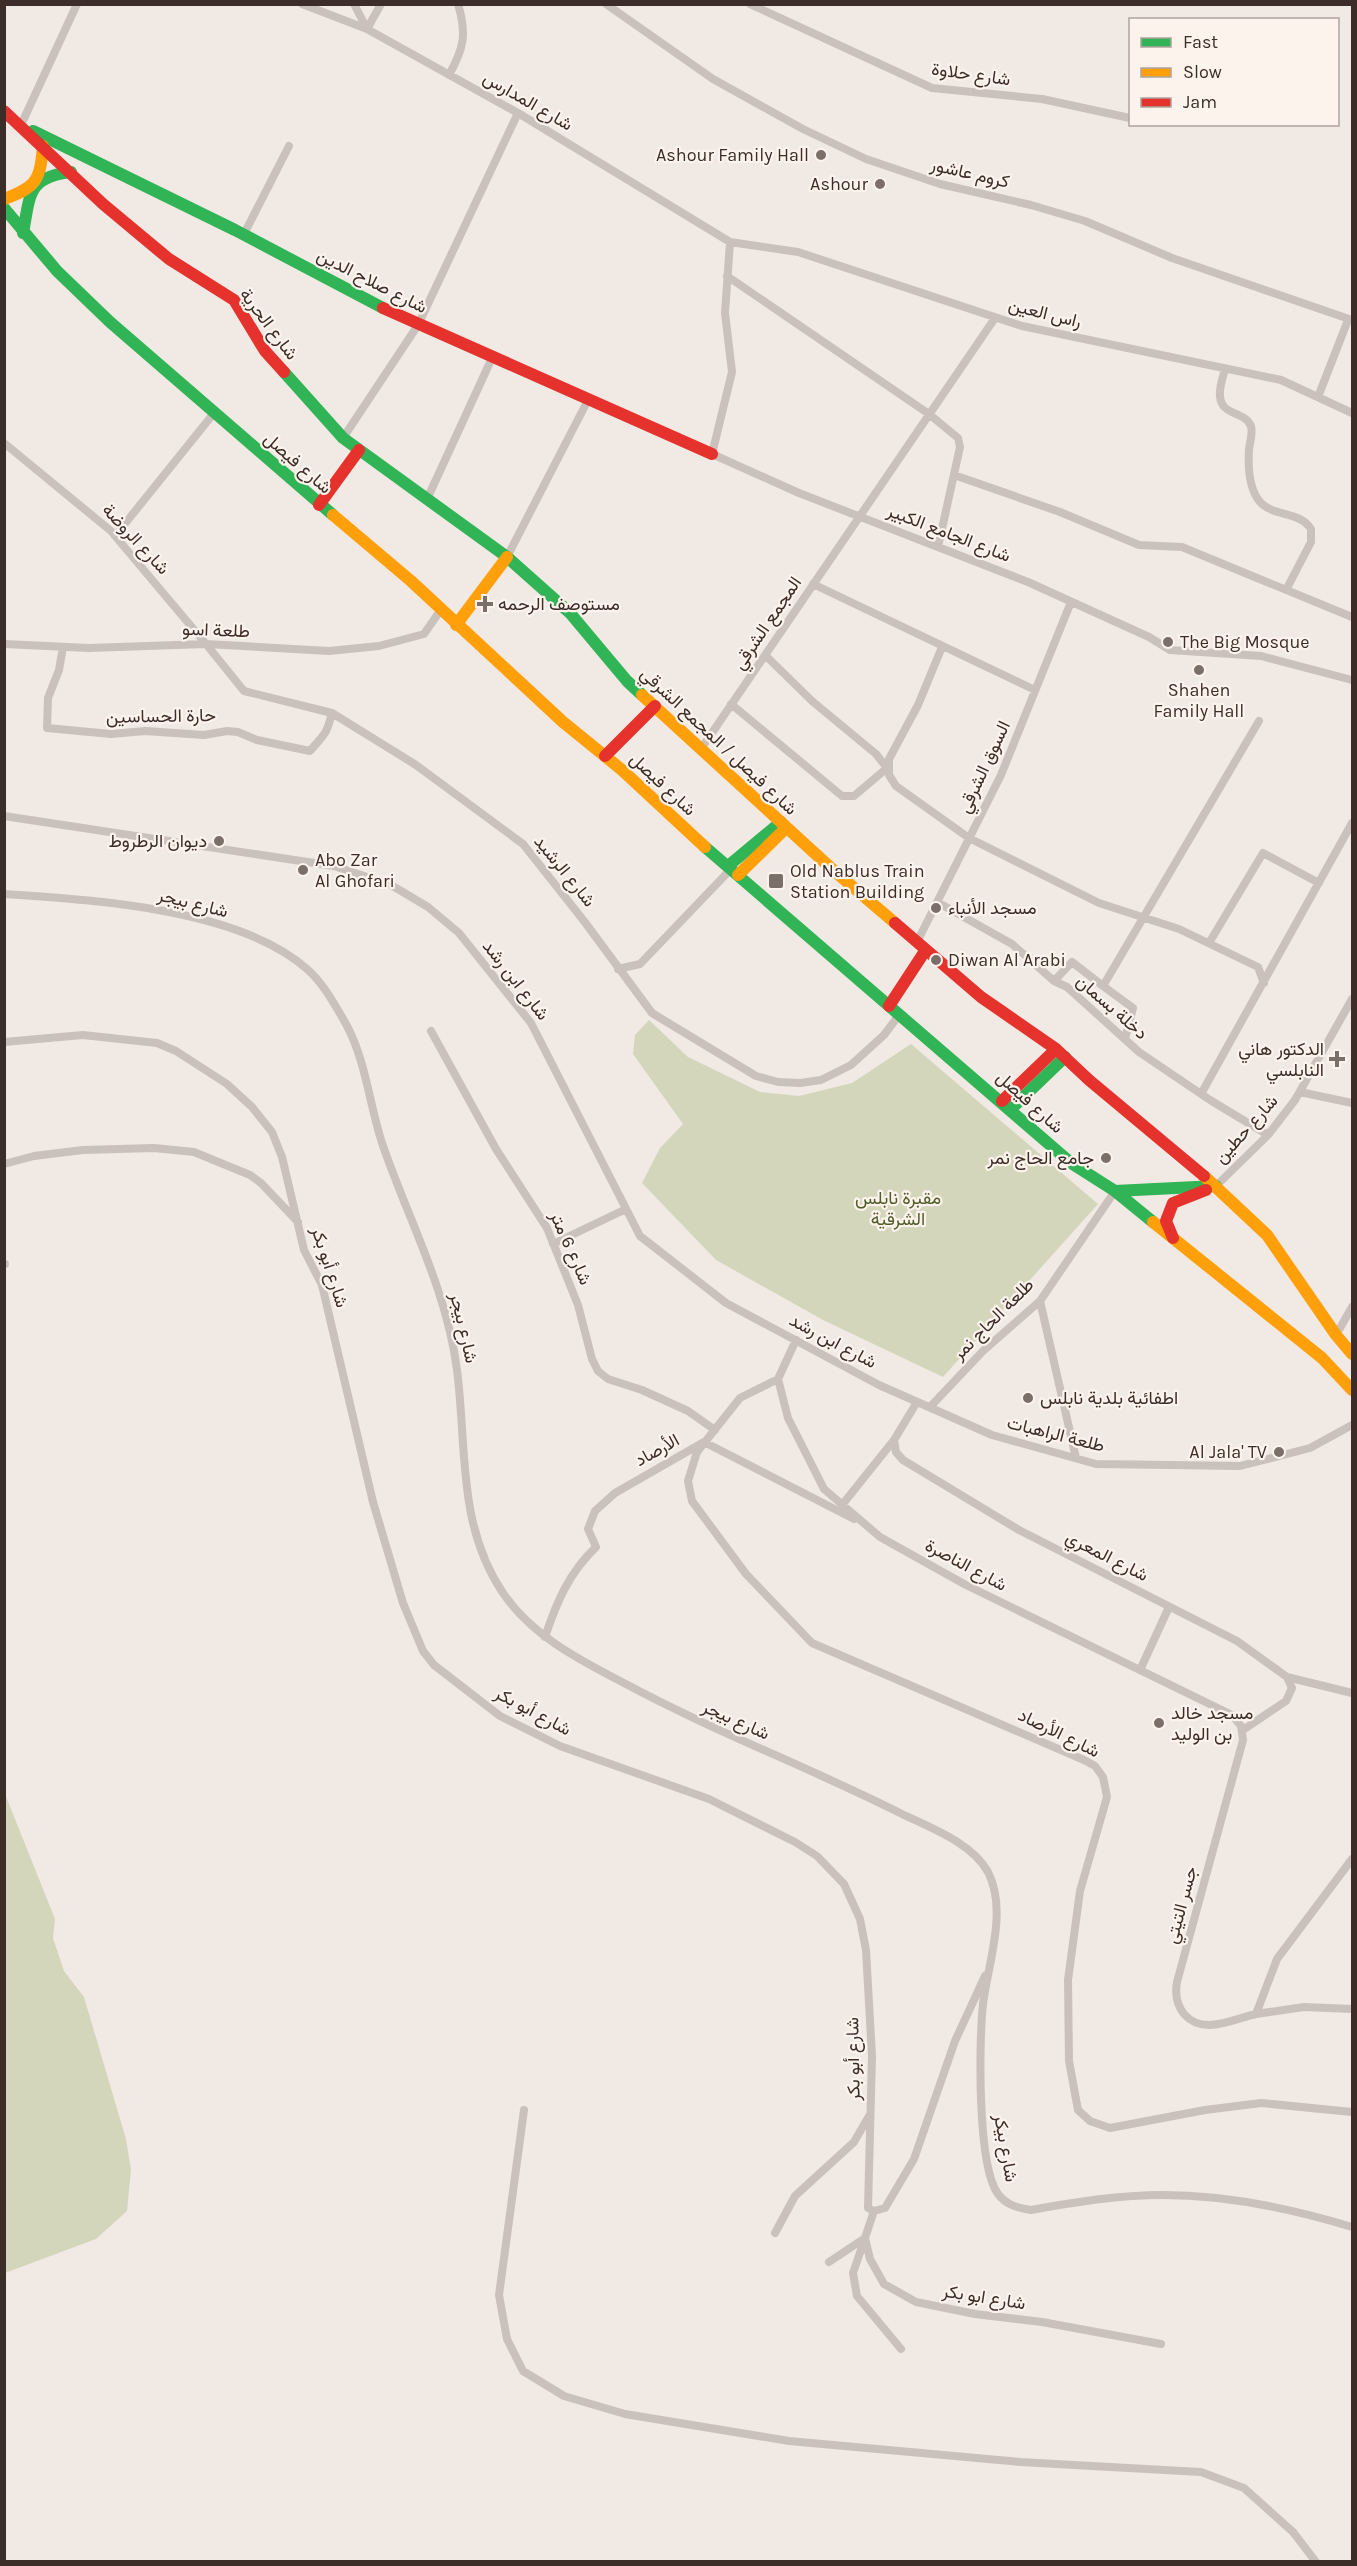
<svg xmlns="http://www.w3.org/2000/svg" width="1357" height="2566" font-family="Karla,Vazirmatn,sans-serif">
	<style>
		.green { fill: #d4d6bc }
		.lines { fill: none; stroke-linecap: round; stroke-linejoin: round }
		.street { stroke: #cac1bc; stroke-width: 8 }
		.fast { stroke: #30b455; stroke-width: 12 }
		.slow { stroke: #ff9f0a; stroke-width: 12 }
		.jam { stroke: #e5322d; stroke-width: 12 }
		.poi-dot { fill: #7b6f6a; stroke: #fcf3ec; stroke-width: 2 }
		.labels { text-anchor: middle; stroke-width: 4.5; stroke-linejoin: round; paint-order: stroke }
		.street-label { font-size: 18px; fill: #3c2d29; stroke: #fcf3ec }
		.poi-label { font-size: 18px; fill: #3c2d29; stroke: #fcf3ec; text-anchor: start }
		.park-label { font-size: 18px; fill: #505d29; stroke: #fcf3ec }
	</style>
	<rect width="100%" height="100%" fill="#f0e9e4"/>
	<path class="green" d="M649,1020L688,1057L760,1092L799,1096L852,1083L911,1044L1098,1204L943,1377L823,1320L716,1260L642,1183L660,1148L683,1124L633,1054L635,1035Z
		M5,1794L55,1919L53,1938L64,1971L84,1997L126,2139L131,2170L127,2211L96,2239L5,2273Z"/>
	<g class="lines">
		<path class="street" d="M302,4L367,29L518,113L730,242L798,252L1022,326L1281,380L1352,413
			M354,4L367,29
			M606,4L713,79L803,129L866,159L940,184L1031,205L1085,221L1172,258L1352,320
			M750,4L932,88L1042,99L1130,118
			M367,29L381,4
			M449,75C464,48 467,34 458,4
			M21,125L77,4
			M244,234L289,146
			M730,242L725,313L732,372L712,454L799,493L1028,582L1149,637L1170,650L1261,656L1352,680
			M727,276L929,414L958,438L960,447L938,547
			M1225,369C1223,377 1219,387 1220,396C1221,416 1245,411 1251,426C1253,434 1250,441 1249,449C1248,465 1249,489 1260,502C1274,517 1300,511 1311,529V542L1286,590
			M1318,397L1348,320
			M343,438L418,325L518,113
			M4,443L111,531L206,644L244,691L332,713L416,765L523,844L584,921L652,1013L756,1076L778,1082L800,1083L821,1080L851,1065L884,1035L899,1015
			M954,475L1060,512L1139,545L1182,547L1352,617
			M428,497L492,358
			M115,536L214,413
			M507,557L588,400
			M813,584L1035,690
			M4,644L89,648L206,644L329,651L379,646L424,634L440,611
			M63,647L59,670L48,698L47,728L111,734L145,731L204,735L227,731L238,732L257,740L310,751C325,733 326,736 332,713
			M942,647L918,705L889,759V775L896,786L969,838L1099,903L1179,929L1258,967L1264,983
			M731,704L842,796H854L887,768L876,754L812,701L765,655
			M701,749L995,318
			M4,816L334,866L391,885L428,907L459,933L531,1023L640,1236L726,1303L879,1385L992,1435L1096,1464L1240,1466L1310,1448L1352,1425
			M4,894C94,900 238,908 307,969C324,984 335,1005 346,1024C366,1061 369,1103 382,1143C408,1219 447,1290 457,1370C467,1447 457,1525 503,1593C532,1636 580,1660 624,1683C715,1732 811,1768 902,1814C931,1828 972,1843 988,1872C1008,1911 988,1963 983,2004C979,2040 977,2166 998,2194C1006,2205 1018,2208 1031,2210C1075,2202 1119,2195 1163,2195C1226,2195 1293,2209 1352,2227
			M937,902L1012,944L1054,981L1067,987L1139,1052L1210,1100L1268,1135
			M917,942L1001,775L1071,602
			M1209,943L1263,853L1319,883
			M618,969L640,964L731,869
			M1054,981L1072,962L1103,986
			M431,1031L496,1149L547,1228L578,1305L592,1359L598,1371L608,1379L642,1390L688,1411L715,1430
			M1125,1039L1133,1008L1103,986L1259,721
			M4,1042L83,1035L157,1043L176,1051L227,1084L252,1107L272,1132L282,1157L304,1250L322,1285L373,1502L403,1603L423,1651L434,1665L500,1716L560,1746L709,1799L795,1842L817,1856L844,1884L860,1919L866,1950L872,2056L868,2208L874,2211L885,2208L914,2159L955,2041L985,1976
			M1300,1092L1352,1103
			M1201,1094L1352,823
			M4,1164L34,1156L83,1150L154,1148L194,1152L250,1175L261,1183L298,1222
			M1216,1186L1268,1135L1295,1100L1352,999
			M553,1244L626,1209
			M4,1264H5
			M1040,1301L1076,1458
			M1336,1335L1352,1307
			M796,1340L778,1379L788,1418L824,1489L880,1537L966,1585L1232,1715L1241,1726L1243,1740L1177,1982C1175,1993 1176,2004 1184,2014C1203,2036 1233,2019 1256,2014L1277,1959L1352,1859
			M778,1379L740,1398L697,1452L688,1481L692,1501L746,1574L812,1643L1084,1760L1095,1766L1103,1777L1107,1797L1080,1891L1068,1980L1069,2061L1078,2110L1090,2121L1110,2128L1205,2110L1261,2103L1352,2112
			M917,1402L894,1440L896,1452L903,1460L1019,1530L1237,1641L1287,1677L1292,1688L1286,1701L1243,1730
			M930,1407L983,1351L1040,1301L1115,1191
			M842,1505L894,1440
			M545,1637C557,1601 569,1573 596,1547L588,1529L595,1511L615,1493L704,1442L854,1519
			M1140,1670L1169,1607
			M1287,1677L1352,1693
			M1256,2014L1304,2007L1352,2009
			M524,2110L499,2295L507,2339L523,2371L564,2396L625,2414L789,2441L1020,2462L1201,2472L1244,2488L1293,2532L1316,2562
			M874,2211L865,2238L870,2259L884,2284L916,2302L975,2314L1042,2322L1161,2344
			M775,2233L795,2196L854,2142L869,2116
			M865,2238L853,2273L857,2296L901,2349
			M829,2262L865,2238"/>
		<path class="fast" d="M33,131L235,230L383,308
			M4,208L57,271L110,322L333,515
			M23,233C30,196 27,177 71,172
			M284,372L343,438L507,557L570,613L627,681L642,695
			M705,847L1071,1163L1115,1191L1153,1222
			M728,866L781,822
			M1011,1109L1065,1057
			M1115,1191L1216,1186"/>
		<path class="slow" d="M4,199C37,187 40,180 43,146
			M333,515L411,581L563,722L622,770L705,847
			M456,625L507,557
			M642,695L832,869L895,923
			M738,875L786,828
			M1204,1176L1267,1235L1336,1335L1352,1354
			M1153,1222L1322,1358L1352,1390"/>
		<path class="jam" d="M4,111L103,204L169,259L234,300L265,351L284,372
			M383,308L712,454
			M319,505L359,450
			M605,756L655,706
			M895,923L981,997L1056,1049L1089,1080L1204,1176
			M889,1006L925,951
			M1002,1101L1056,1049
			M1173,1238L1166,1221L1173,1203L1206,1190"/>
	</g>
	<g class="poi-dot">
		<circle cx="821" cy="155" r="6"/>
		<circle cx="880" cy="184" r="6"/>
		<path d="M482 595h6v6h6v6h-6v6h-6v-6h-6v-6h6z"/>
		<circle cx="1168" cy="642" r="6"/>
		<circle cx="1199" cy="670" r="6"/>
		<circle cx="219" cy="841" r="6"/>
		<circle cx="303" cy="870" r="6"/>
		<rect x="768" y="873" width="16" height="16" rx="3"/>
		<circle cx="936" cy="908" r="6"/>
		<circle cx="936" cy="960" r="6"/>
		<path d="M1334 1050h6v6h6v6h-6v6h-6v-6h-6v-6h6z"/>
		<circle cx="1106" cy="1158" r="6"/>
		<circle cx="1028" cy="1398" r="6"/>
		<circle cx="1279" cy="1452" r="6"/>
		<circle cx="1159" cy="1723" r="6"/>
	</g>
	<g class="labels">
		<g class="street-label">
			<text transform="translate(971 74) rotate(8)" y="6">شارع حلاوة</text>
			<text transform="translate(528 101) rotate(30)" y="6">شارع المدارس</text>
			<text transform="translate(970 173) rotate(13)" y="6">كروم عاشور</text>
			<text transform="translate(372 281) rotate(27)" y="6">شارع صلاح الدين</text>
			<text transform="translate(1045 313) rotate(14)" y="6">راس العين</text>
			<text transform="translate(269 324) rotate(53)" y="6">شارع الحرية</text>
			<text transform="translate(298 463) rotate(41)" y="6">شارع فيصل</text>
			<text transform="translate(949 533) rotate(21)" y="6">شارع الجامع الكبير</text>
			<text transform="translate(136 539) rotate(47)" y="6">شارع الروضة</text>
			<text transform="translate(767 623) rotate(-56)" y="6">المجمع الشرقي</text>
			<text transform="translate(216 630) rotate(2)" y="6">طلعة اسو</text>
			<text transform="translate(161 716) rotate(-1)" y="6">حارة الحساسين</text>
			<text transform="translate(719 741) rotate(43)" y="6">شارع فيصل / المجمع الشرقي</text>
			<text transform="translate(984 767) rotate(-65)" y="6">السوق الشرقي</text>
			<text transform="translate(663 784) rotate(43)" y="6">شارع فيصل</text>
			<text transform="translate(565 871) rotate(51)" y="6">شارع الرشيد</text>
			<text transform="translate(193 903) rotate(14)" y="6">شارع بيجر</text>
			<text transform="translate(516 980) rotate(52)" y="6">شارع ابن رشد</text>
			<text transform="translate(1112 1007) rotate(41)" y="6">دخلة بسمان</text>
			<text transform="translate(1030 1102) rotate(42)" y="6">شارع فيصل</text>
			<text transform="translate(1246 1129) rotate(-48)" y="6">شارع حطين</text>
			<text transform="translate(571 1248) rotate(66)" y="6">شارع 6 متر</text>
			<text transform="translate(330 1267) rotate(72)" y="6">شارع أبو بكر</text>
			<text transform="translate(993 1319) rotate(-45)" y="6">طلعة الحاج نمر</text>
			<text transform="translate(464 1328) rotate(77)" y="6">شارع بيجر</text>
			<text transform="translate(833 1341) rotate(28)" y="6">شارع ابن رشد</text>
			<text transform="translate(1056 1434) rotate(14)" y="6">طلعة الراهبات</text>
			<text transform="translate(657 1450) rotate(-29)" y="6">الأرصاد</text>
			<text transform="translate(1107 1556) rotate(27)" y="6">شارع المعري</text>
			<text transform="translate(966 1565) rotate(28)" y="6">شارع الناصرة</text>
			<text transform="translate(533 1711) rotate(28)" y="6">شارع أبو بكر</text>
			<text transform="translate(736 1720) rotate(24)" y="6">شارع بيجر</text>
			<text transform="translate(1059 1733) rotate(26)" y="6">شارع الأرصاد</text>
			<text transform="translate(1181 1905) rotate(-75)" y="6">جسر التيتي</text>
			<text transform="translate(853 2059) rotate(-91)" y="6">شارع أبو بكر</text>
			<text transform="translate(1006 2148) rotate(80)" y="6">شارع بيكر</text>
			<text transform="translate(984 2297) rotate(9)" y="6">شارع ابو بكر</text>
		</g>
		<g class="poi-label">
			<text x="809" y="161" text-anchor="end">Ashour Family Hall</text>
			<text x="868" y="190" text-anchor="end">Ashour</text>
			<text x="498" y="610">مستوصف الرحمه</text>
			<text x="1180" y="648">The Big Mosque</text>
			<text x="1199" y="696" text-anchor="middle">Shahen<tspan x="1199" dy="21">Family Hall</tspan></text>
			<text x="207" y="847" text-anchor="end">ديوان الرطروط</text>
			<text x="315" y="866">Abo Zar<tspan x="315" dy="21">Al Ghofari</tspan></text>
			<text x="790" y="877">Old Nablus Train<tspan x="790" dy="21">Station Building</tspan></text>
			<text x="948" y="914">مسجد الأنباء</text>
			<text x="948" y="966">Diwan Al Arabi</text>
			<text x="1324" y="1055" text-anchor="end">الدكتور هاني<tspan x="1324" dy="21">النابلسي</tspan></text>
			<text x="1094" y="1164" text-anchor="end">جامع الحاج نمر</text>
			<text x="1040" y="1404">اطفائية بلدية نابلس</text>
			<text x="1267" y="1458" text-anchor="end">Al Jala' TV</text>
			<text x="1171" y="1719">مسجد خالد<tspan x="1171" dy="21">بن الوليد</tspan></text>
		</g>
		<g class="park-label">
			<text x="898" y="1204">مقبرة نابلس<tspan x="898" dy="21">الشرقية</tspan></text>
		</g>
	</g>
	<rect width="1357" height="2566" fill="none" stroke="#3c2d29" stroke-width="12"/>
	<rect x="1129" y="18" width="210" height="108" fill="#fcf3ec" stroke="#afa49e" stroke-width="1.5"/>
	<rect x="1141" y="38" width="30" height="9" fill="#30b455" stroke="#afa49e" stroke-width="1.5"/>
	<text x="1183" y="48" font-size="18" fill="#3c2d29">Fast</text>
	<rect x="1141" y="68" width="30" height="9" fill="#ff9f0a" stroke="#afa49e" stroke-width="1.5"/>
	<text x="1183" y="78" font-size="18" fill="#3c2d29">Slow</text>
	<rect x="1141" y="98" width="30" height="9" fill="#e5322d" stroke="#afa49e" stroke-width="1.5"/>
	<text x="1183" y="108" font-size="18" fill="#3c2d29">Jam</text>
</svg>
